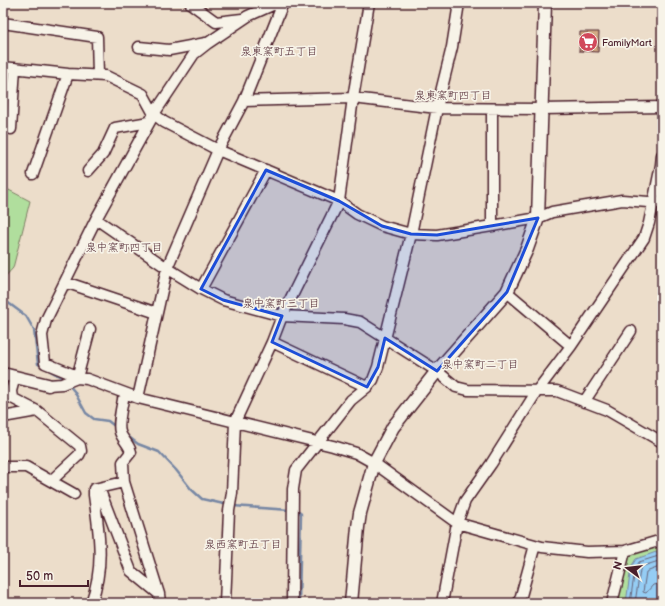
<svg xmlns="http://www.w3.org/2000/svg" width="665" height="606" font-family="'Balsamiq Sans','Klee One',sans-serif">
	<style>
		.green { fill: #b0de9d; stroke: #7d7e64 }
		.water { fill: #95cdf4; stroke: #7787a4 }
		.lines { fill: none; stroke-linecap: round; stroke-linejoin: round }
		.shore { stroke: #68657b; stroke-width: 1 }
		.stream { stroke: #7787a4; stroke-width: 2.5 }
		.building { fill: #d3ab85; stroke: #4a1f2b }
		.minor-casing { stroke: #4a1f2b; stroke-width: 13 }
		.tertiary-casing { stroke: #4a1f2b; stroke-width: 15 }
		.minor { stroke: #f7f3e8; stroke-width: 10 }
		.tertiary { stroke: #f7f3e8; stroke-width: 12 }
		.marked { fill: #1d4ed8; fill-opacity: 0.2; stroke: #1d4ed8; stroke-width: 3; stroke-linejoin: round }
		.labels { text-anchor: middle; stroke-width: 3.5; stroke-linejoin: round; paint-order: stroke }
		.poi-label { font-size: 10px; fill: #4a1f2b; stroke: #f7f3e8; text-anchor: start }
		.neighbourhood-label { font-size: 11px; fill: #4a1f2b; stroke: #f7f3e8 }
	</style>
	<rect width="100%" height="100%" fill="#ecddca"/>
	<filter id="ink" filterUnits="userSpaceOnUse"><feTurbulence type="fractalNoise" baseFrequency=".025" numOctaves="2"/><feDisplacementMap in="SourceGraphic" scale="8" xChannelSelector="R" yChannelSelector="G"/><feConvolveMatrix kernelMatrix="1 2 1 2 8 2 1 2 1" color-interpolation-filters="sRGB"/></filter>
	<g filter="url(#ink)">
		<path class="green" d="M3,187L30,201L13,268L3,279Z
			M662,545V603H615L624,567L631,555Z"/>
		<path class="water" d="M662,550V592L659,603H626L631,567L636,559Z"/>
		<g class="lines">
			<path class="shore" d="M662,566L646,572L643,592L646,593L653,585L662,583
				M630,603L635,569L639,562L662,555
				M635,603L640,570L643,566L662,560"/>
			<path class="stream" d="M3,301L7,302L26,316L34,330L38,364L61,377L65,380
				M68,384L74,391L86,413L94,419L108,421L117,428
				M125,434L138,444L159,452L176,470L191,489L202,499L228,505
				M233,506L290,510
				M295,511H299L301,514L299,603"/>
		</g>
		<path class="building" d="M580,32H599L598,52L579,51Z"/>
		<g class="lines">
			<defs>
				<path id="minor" d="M190,3L216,22L242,19
					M3,23L97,37L98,75
					M139,47L169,50L206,43
					M3,67L68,74L106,76L143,94L154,114L164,122L218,150L339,201L357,214L382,226L411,234L437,235L492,226L538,218L552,212L622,200L662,203
					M244,101L353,98L437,108L542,109L662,107
					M11,129L15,68
					M88,171L103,154L115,128L149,122
					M33,174L68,74
					M96,219L167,268L201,289L223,300L282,316L344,319L360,322L437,371L456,387L468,390L557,391L607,410L662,442
					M492,226V109
					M65,282L157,313
					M201,289L266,170
					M507,292L571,346
					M272,342L367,387
					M15,377L11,391L12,398L37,411L80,446L81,451L79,455L52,480
					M77,378L72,374L45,363L42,335L46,320L96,219L154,114L194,54L208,43L248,16L277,3
					M77,378L90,329
					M48,385L62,384L77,378L87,379L138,398L333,446L356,453L374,463L457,523L542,547L587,552L625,551L662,540
					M124,393C123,403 117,423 120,432C122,439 129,444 131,452L123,462L124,482L159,594L160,603
					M138,398L167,268L218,150L244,101L283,3
					M584,402L631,331
					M3,417L37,411
					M3,467H26L74,494
					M99,488L131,571L159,594
					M91,603C105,565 99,533 94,495V489L124,482
					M225,603L229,511L232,493L235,422L272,342L282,316L339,201L353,98L369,3
					M292,603L293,489L296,470L351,400L367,387L373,380L378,367L411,234L437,108L452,47L459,3
					M442,603L457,523L465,501L491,464L537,391L571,346L644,238L649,223L661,165L662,155
					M519,603L535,545
					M612,603L625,551"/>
				<path id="tertiary" d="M3,374L48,385
					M351,603L358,527L360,513L374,463L393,427L437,371L507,292L527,249L538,218L545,3"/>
			</defs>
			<use href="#minor" class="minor-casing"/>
			<use href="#tertiary" class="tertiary-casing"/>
			<use href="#minor" class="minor"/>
			<use href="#tertiary" class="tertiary"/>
		</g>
	</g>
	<path class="marked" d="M266,170L339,201L382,226L411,234L437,235L538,218L507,292L437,371L385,338L378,367L367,387L272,342L282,316L223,300L201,289Z"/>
	<defs>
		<symbol id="supermarket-disc" viewBox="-11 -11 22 22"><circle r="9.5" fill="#d1495b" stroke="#f7f3e8"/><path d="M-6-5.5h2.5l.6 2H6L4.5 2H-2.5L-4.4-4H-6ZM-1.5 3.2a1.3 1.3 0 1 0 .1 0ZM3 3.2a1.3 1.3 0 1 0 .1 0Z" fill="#fff"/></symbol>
	</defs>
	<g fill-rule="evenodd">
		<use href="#supermarket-disc" x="577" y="31" width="22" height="22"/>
	</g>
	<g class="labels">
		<g class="poi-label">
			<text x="602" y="46">FamilyMart</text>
		</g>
		<g class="neighbourhood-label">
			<text x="279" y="55">泉東窯町五丁目</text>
			<text x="453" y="99">泉東窯町四丁目</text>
			<text x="124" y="251">泉中窯町四丁目</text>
			<text x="281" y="307">泉中窯町三丁目</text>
			<text x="480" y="368">泉中窯町二丁目</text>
			<text x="243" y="548">泉西窯町五丁目</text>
		</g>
	</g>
	<rect width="665" height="606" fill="none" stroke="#f7f3e8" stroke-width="16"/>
	<rect x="8" y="8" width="649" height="590" fill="none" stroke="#4a1f2b" stroke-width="1.5" filter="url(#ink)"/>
	<g transform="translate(627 568) rotate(285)" stroke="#f7f3e8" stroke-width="3" paint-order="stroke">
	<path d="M0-3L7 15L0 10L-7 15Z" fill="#4a1f2b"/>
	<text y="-6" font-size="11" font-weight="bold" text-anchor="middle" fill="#4a1f2b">N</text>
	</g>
	<path d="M20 580v6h68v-6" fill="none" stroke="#4a1f2b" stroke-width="2"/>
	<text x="26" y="580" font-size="12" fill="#4a1f2b" stroke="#f7f3e8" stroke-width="3" paint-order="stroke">50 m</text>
</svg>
